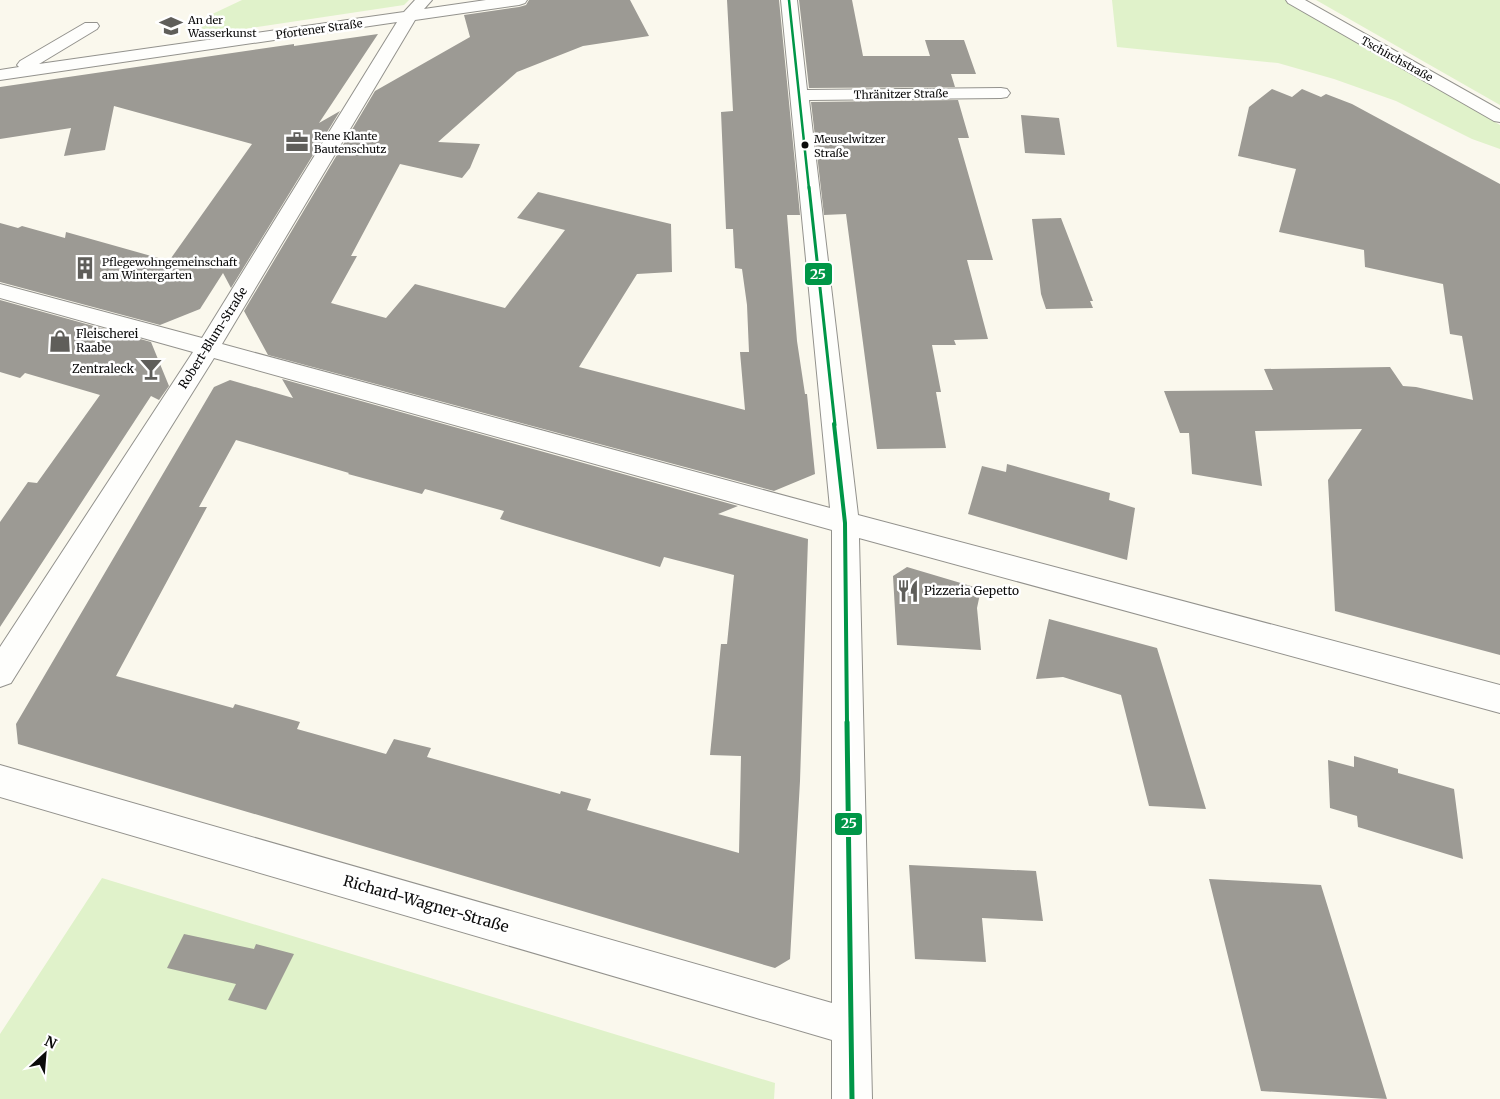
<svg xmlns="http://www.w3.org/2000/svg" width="1500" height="1099" font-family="Merriweather,serif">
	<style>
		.green { fill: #e0f2ca }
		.building { fill: #9c9a94; fill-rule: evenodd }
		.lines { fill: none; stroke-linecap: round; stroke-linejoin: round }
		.minor-casing { stroke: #93928d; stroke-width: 2 }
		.minor { fill: #fefefc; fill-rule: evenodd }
		.bus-1-far3-casing { stroke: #fff; stroke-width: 5 }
		.bus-1-far2-casing { stroke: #fff; stroke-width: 6 }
		.bus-1-far1-casing { stroke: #fff; stroke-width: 8 }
		.bus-1-casing { stroke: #fff; stroke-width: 9 }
		.bus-1-far3 { stroke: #009647; stroke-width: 2.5 }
		.bus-1-far2 { stroke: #009647; stroke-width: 3 }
		.bus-1-far1 { stroke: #009647; stroke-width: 4 }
		.bus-1 { stroke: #009647; stroke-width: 5 }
		.bus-dot { fill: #0b0b0b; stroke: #fff; stroke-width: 2 }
		.labels { text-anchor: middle; stroke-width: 5; stroke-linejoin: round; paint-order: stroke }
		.far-poi-label { font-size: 11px; fill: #0b0b0b; stroke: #fff; text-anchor: start }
		.far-street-label { font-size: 11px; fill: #0b0b0b; stroke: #fff }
		.bus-label { font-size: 11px; fill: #0b0b0b; stroke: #fff; text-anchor: start }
		.poi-label { font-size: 12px; fill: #0b0b0b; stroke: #fff; text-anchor: start }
		.street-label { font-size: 12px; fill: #0b0b0b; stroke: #fff }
		.near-street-label { font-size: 15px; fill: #0b0b0b; stroke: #fff }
		.line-badge { stroke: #fff; stroke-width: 2 }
		.badge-label { font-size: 14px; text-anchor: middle; font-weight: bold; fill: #fff }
	</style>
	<rect width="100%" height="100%" fill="#faf8ed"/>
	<path class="green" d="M242,0H409L404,5L198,36L206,17Z
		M1112,0H1292L1500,125V149L1472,139L1396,101L1334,79L1278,63L1117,47Z
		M1316,0H1500V105Z
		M102,878L775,1083L774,1099H0V1034Z"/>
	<path class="building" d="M529,0H630L649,36L583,46L517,72L438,142L480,144L470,168L462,178L400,164L351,256H357L331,303L386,318L415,284L505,308L565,230L517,218L538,192L671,224L672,272L637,274L579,367L745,410L740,352H749L747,305L742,269L735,268L733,229H726L721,112L733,111L727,0H779L800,215H787L797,341L805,394H807L815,474L774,491L268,355L244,311L375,91L470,37L464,15L519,7L526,5Z
		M799,0H852L863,56H930L925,40H964L976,74H951L955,87L809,88Z
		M378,34L319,123L340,111L231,288L223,273L200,309L160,325L0,282V223L18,228L22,226L65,238L66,232L169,261L252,144L114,106L105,150L64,156L71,128L0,139V87L294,44V46Z
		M1272,89L1292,97L1302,89L1321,97L1326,94L1352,104L1500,184V655L1335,611L1328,480L1362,429L1255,431L1262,486L1192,474L1189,433H1180L1164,391L1273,390L1264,369L1390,367L1403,386L1416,387L1473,400L1462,336L1450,334L1443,284L1365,267L1364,250L1279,232L1296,169L1238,156L1249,107Z
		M958,100L969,138H958L993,260H967L988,339L954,340L956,345H932L941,392H936L946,448L877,449L846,214L824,215L811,102Z
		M1021,115L1059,118L1065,155L1025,153Z
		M1061,218L1093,301H1090L1093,308L1046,309L1041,294L1032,219Z
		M0,300L151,342L169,386L159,400L151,396L0,627V522L28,482L37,483L100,395L25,373L20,378L0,372Z
		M282,379L738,506L718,514L808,539L800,781L790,959L775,968L18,744L16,724L214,387L230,380L293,398ZM236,440L349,473L348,474L422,494L425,489L504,511L500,519L660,567L664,557L734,575L727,644H721L710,755L741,756L739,853L587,810L591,799L561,791L560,794L427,757L431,748L394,739L386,754L297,729L300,722L235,704L233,708L116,676L207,507H199Z
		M1007,464L1110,493L1109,500L1135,508L1127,560L968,514L982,466L1006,472Z
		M907,567L981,589L977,608L981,650L897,645L893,576Z
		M1049,619L1157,648L1206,809L1149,806L1121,695L1063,677L1036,679Z
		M1354,756L1398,769V773L1454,789L1463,859L1358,827L1357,816L1330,808L1328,760L1354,767Z
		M909,865L1036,871L1043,921L982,918L986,962L915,959Z
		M1209,879L1321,885L1387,1099L1261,1091Z
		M184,934L254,949L256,944L294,954L266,1010L228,1000L236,984L167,968Z"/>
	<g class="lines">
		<defs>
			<path id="minor" d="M415,0H432L424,9L486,0H527L525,3L519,5L415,20L222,344L830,508L781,0H797L807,90L1001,88L1007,89L1010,93L1007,97L1001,98L809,100L858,515L1500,685V713L859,538L872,1099H832V1040L0,797V765L832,1003V530L214,358L11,683L0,687V647L193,352L0,298V284L202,338L397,22L0,80V70L19,67L17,65L20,61L85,23H97L99,26L97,29L39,64L404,12Z
				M1286,0H1305L1500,110V122L1494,121L1288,3Z"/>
		</defs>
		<use href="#minor" class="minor-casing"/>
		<use href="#minor" class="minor"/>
		<defs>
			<path id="bus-1-far3" d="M789,0L809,189"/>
			<path id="bus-1-far2" d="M809,187L835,425"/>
			<path id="bus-1-far1" d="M834,424L845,523L847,724"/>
			<path id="bus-1" d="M847,722L852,1099"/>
		</defs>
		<use href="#bus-1-far3" class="bus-1-far3-casing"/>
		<use href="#bus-1-far2" class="bus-1-far2-casing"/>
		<use href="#bus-1-far1" class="bus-1-far1-casing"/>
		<use href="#bus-1" class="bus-1-casing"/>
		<use href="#bus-1-far3" class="bus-1-far3"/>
		<use href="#bus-1-far2" class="bus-1-far2"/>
		<use href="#bus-1-far1" class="bus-1-far1"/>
		<use href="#bus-1" class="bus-1"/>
	</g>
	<defs>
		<symbol id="school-bare" viewBox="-9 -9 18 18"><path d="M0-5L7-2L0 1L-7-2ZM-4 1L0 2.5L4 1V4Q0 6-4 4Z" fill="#5f5e5a" stroke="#fff" stroke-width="2.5" paint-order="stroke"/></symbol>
		<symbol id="office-bare" viewBox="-9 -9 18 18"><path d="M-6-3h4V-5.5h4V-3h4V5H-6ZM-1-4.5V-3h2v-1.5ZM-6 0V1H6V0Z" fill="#5f5e5a" stroke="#fff" stroke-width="2.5" paint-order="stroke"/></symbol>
		<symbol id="building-bare" viewBox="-9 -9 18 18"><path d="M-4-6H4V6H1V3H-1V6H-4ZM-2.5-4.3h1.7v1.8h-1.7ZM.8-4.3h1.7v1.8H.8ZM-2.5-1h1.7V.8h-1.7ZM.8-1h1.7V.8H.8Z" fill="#5f5e5a" stroke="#fff" stroke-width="2.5" paint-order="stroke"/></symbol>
		<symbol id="shop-bare" viewBox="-9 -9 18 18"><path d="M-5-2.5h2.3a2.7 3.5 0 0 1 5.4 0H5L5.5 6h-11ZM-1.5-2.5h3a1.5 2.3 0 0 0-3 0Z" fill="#5f5e5a" stroke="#fff" stroke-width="2.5" paint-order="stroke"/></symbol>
		<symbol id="bar-bare" viewBox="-9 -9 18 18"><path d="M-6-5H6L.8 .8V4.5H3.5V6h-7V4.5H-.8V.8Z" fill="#5f5e5a" stroke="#fff" stroke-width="2.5" paint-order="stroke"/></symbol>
		<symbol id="restaurant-bare" viewBox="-9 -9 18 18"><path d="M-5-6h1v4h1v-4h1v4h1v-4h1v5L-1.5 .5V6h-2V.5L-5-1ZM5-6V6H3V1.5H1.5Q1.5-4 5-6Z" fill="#5f5e5a" stroke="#fff" stroke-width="2.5" paint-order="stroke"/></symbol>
	</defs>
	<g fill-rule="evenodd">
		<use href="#school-bare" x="155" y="10" width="32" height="32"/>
		<use href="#office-bare" x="281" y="126" width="32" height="32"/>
		<use href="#building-bare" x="69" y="252" width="32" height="32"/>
		<use href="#shop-bare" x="44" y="325" width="32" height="32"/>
		<use href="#bar-bare" x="135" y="353" width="32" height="32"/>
		<use href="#restaurant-bare" x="892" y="575" width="32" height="32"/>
	</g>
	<circle class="bus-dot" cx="805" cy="145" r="4.5"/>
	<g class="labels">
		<g class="far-poi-label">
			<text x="188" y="24">An der<tspan x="188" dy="13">Wasserkunst</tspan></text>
			<text x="314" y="140">Rene Klante<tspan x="314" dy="13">Bautenschutz</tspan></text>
			<text x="102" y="266">Pflegewohngemeinschaft<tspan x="102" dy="13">am Wintergarten</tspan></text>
		</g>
		<g class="far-street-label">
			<text transform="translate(319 29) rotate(-8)" y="4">Pfortener Straße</text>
			<text transform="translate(1397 59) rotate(29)" y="4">Tschirchstraße</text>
			<text transform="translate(901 94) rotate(-1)" y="4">Thränitzer Straße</text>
		</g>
		<g class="bus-label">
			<text x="814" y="143">Meuselwitzer<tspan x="814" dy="14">Straße</tspan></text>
		</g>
		<g class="poi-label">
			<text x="76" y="338">Fleischerei<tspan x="76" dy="14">Raabe</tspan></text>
			<text x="134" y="373" text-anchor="end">Zentraleck</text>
			<text x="924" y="595">Pizzeria Gepetto</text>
		</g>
		<g class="street-label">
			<text transform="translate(213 338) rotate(-58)" y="4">Robert-Blum-Straße</text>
		</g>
		<g class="near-street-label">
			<text transform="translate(426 904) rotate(16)" y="5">Richard-Wagner-Straße</text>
		</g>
	</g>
	<g class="line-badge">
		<rect x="804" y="262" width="29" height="24" rx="5" fill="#009647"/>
		<rect x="834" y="812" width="29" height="24" rx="5" fill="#009647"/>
	</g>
	<g class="badge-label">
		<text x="818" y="279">25</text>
		<text x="849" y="828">25</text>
	</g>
	<g transform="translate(45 1054) rotate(26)" stroke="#ffffff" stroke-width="4" paint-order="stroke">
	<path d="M0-4L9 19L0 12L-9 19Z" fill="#0b0b0b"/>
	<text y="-8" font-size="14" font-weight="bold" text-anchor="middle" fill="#0b0b0b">N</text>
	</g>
</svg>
